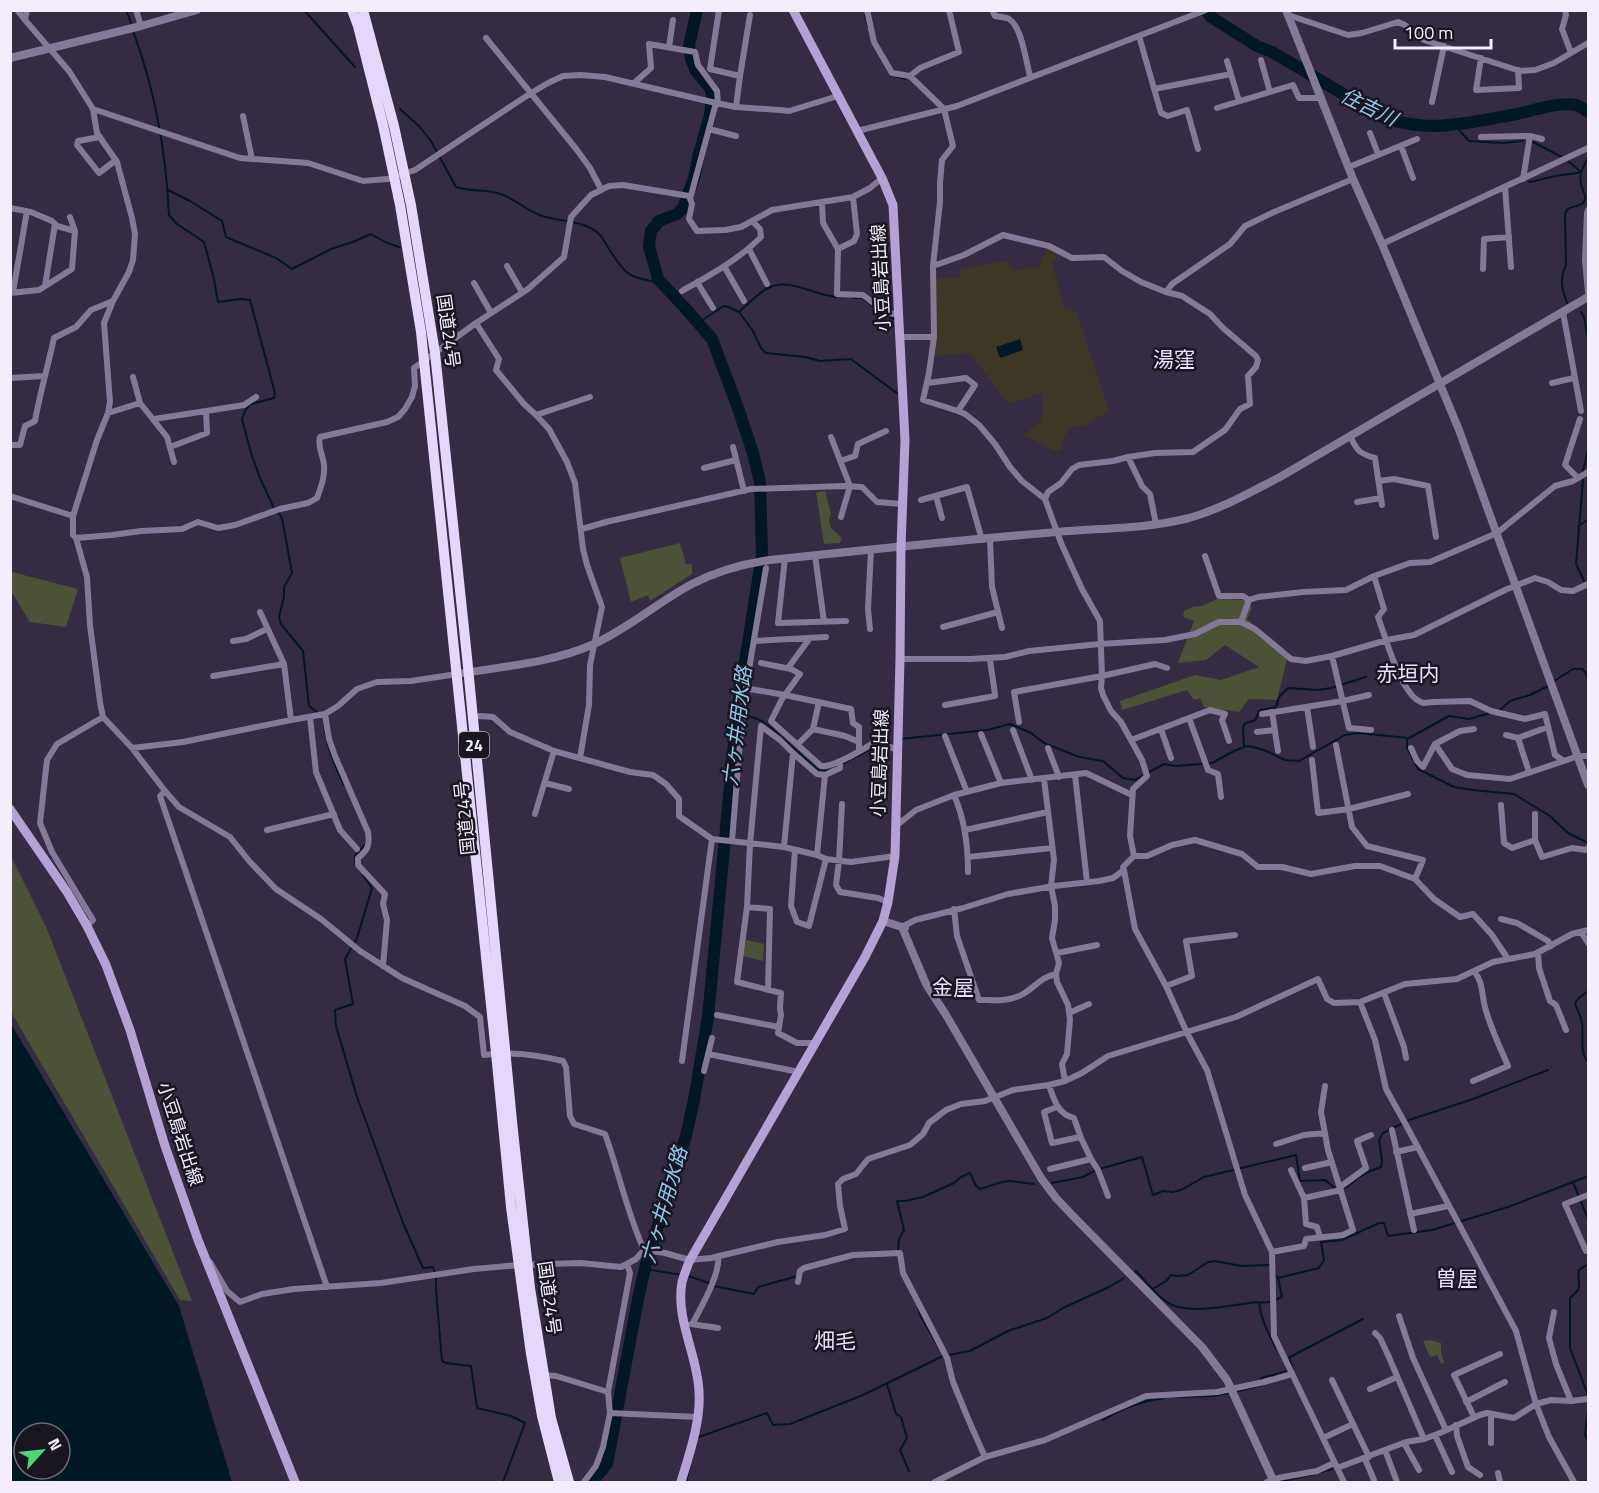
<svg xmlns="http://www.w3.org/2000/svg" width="1599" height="1493" font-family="'Titillium Web','Noto Sans JP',sans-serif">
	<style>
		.education { fill: #3f3726 }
		.green { fill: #4c5236 }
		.water { fill: #001724; fill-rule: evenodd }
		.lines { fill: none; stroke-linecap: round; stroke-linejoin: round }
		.stream { stroke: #001724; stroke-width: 2 }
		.river { stroke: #001724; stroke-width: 12 }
		.minor { stroke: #857998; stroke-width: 6 }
		.tertiary { stroke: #857998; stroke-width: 8 }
		.secondary { stroke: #b5a1d4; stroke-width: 9 }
		.trunk { stroke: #e4d7f9; stroke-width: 10 }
		.labels { text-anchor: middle; stroke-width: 5; stroke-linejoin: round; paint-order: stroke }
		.shield { fill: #1a1620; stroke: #b2acbb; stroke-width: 1.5 }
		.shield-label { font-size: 16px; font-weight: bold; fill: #f3edfd }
		.street-label { font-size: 18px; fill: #f3edfd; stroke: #1a1620 }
		.water-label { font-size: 20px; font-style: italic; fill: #8ccaed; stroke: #1a1620 }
		.quarter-label { font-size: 21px; fill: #eadefc; stroke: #1a1620 }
	</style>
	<rect width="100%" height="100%" fill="#352b42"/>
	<path class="education" d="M1048,248L1058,255L1052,264L1065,308L1077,312L1109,411L1085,426H1075L1069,429L1062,441V450L1054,451L1024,435L1041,421L1043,413L1042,393L1008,404L970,353L934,356L937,327L935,279L960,277V269L1007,261L1014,270L1039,267Z"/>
	<path class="green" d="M825,491L831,514L829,520L831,528L842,538L840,543L824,544L816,492Z
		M680,543L686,564H692V574L650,601L648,595L631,602L620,558Z
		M11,566L12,572L78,589L66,627L30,622L11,591Z
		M1217,599L1245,600L1252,608L1247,619L1288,655L1277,700L1249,699L1239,712L1204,707L1200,698L1194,700L1187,690L1122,710L1120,701L1195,675L1221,680L1259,667L1225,645L1206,660L1178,663L1194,621L1183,617L1184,611L1192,607L1202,606Z
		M10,854L47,929L192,1301L180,1300L11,1012Z
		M746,940L764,944L763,961L743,956Z
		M1430,1340L1441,1343V1352L1444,1363L1441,1364L1437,1355L1430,1357L1423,1341Z"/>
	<path class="water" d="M1020,339L1023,350L1000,358L996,347Z
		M11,1024L179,1306L232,1482H11ZM24,1433H60V1469H24Z"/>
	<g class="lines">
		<path class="stream" d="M126,10L131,23
			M304,10L355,67
			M865,15L868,27
			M133,31C155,90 166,152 169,215L177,224L204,242L214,279L218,302L240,299L250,300L275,393L274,398L251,404L246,409L242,419L251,453L260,478L273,506L282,518L292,573L284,587V597L279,617L281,624L303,651L309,706L318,713
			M891,75L905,79
			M400,109L419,126L431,141L456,187C471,192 486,189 501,194C515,199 527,211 542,216C558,221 586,221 599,234C603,238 606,244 609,249C625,273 626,277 655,282L658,279
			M1459,130L1469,141L1503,143L1523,141
			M1533,142L1562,157
			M1567,160L1581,172
			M1529,182C1538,181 1546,178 1555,176C1564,174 1572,175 1581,172
			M168,190L190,201L222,221L226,237L276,258L292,269L331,249L353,242L371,234L385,242L399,247
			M853,298H862L885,316L895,319
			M1567,303C1562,289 1559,279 1566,265L1565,215C1567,202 1583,210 1585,199C1586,196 1584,193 1583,190C1577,177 1582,169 1588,158
			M739,312C748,304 757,294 768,288C790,277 813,295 836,297
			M1581,312L1584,317L1588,339
			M698,323L722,307L726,306L739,312L753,331L761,348L766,353L805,357L820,361L851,359L898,394
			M1583,471L1588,449
			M1583,480L1576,564L1584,581
			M1578,526L1588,520
			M1554,681L1573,669H1582L1586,673L1588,681
			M1500,710L1510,701L1530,695L1550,685
			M737,712L760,720L768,725L818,770L825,771L830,770
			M325,731C328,750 336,769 344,785
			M1407,738V748L1418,769L1454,787L1473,790L1514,794L1550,816L1568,833L1586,842
			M900,739L987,730L1010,724L1031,733L1044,743L1079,757L1103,761L1123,778L1135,780L1164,764L1176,766L1212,763L1234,751L1244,747L1249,746L1264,750L1285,760L1299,761L1345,735L1358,733L1409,738L1449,716L1469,719L1491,713
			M1244,747L1243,729L1244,724L1255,720L1260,710L1276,707L1279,697L1288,688L1318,690L1331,688L1366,677
			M840,765L881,744
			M356,865L355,863V856L365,845
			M363,875L372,888L357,938L345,959L353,1004L335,1010L336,1026L357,1097L403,1223L423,1268L433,1267L436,1277V1290L442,1361L446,1363L471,1366L477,1408L511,1416L525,1423L503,1482
			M1588,927L1586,928L1588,934
			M1588,991L1579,998L1575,1003C1577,1010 1581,1016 1582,1023C1584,1036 1579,1052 1588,1062
			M1588,1176L1573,1182L1588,1219
			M1052,1183L1083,1177L1096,1170L1142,1157L1153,1195L1163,1191L1172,1192L1181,1190L1204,1177L1296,1155L1300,1181L1325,1180L1336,1189
			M1341,1189C1349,1187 1352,1183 1358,1178C1364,1173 1373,1170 1381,1167L1382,1161L1379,1140L1383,1133L1409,1120L1473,1099L1548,1070
			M898,1252L899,1239L904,1230L897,1201H905L923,1197L954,1183L961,1177L970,1173L976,1186L980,1189L1002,1182L1010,1181L1034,1184
			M1588,1264L1579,1270C1576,1286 1586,1285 1570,1298V1348L1588,1395
			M645,1269L682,1275
			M1135,1272L1136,1271C1146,1281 1155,1294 1167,1302C1185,1316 1234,1305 1256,1302C1266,1304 1273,1301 1282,1297L1278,1278
			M1275,1275L1278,1278L1319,1268L1324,1260L1321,1242L1342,1240L1379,1223H1384L1388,1236L1432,1230L1508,1207L1573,1182
			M688,1276L709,1283
			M714,1286L754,1294L758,1287L798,1276
			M1153,1289L1166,1281L1171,1275L1177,1276L1188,1275L1208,1262L1215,1261L1241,1266L1270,1265
			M1259,1303C1261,1320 1269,1334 1276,1348
			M918,1308L920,1315L939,1348
			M949,1355L970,1351L1008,1331L1047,1318L1063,1308L1109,1287L1124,1278
			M1288,1358L1363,1319
			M1289,1358L1293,1369
			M1261,1380V1378L1288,1371
			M887,1384L896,1414L901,1417L907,1438L900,1450L909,1471
			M1235,1392L1262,1385
			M1176,1397L1214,1396L1230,1393
			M1588,1410L1585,1435L1588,1441
			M1103,1420C1122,1408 1142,1401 1164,1398
			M696,1438L767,1413L773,1425L790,1424L863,1395L943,1356
			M1321,1472L1332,1469
			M686,1482L689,1470
			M1278,1482L1315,1474"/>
		<path class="river" d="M1206,10L1211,17L1257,46L1272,52L1384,118C1407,125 1433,128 1457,124C1476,122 1494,118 1512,115C1529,112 1560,101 1576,105C1580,106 1585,110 1588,112
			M592,1482L607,1464L638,1299L646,1264L686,1136L694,1100L708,1017L737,712L762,555L760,482L753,453L738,408L712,339L686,309L658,279L649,246L651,231L659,221L677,214L683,208L694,178L699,154L710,115L712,94L710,88L696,71L691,59L689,46L697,10"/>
		<path class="minor" d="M17,10L25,20
			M27,10L25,20L69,71L93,109L97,133L117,162L132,218L135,234L133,260L129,272L113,301L104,323L110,402L108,413L97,440L73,516V535L76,538L87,577L90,625L100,702L103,717L132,748L165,791L179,807L230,837L250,862L276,889L321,919L360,951L402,978L465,1006L480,1017L484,1055C511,1051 537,1055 563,1061L566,1067L570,1116L574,1124L605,1134C619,1172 627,1213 644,1250
			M136,10L141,26
			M719,10L710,69L740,76L736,107
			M867,10L874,42L892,73L910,76L944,109L953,146L942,160L940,183V202L933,266L934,337L929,373L923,400L958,411L965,414L979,425L995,444L1010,467L1022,481L1045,499L1061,543L1082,589L1100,621L1102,676L1101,688L1103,695L1111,711L1121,722L1142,760L1147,776L1133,789L1130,836L1134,856
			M992,10L995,16C999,17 1005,17 1009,19C1022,27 1026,62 1030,76
			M1565,10L1566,15L1562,29L1571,53
			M1288,15L1348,35L1362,33L1398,22L1405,25L1424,40L1520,71L1535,70L1554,63L1588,43
			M1139,36L1161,113L1168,116L1187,110L1198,149
			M486,38L577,150L590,168L601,189
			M669,47L673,20
			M1481,58L1476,90L1519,88L1518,70
			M1261,60L1270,92
			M1227,61L1239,101
			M740,76L750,15
			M910,76L920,68L959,52L949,10
			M634,83L651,68L649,44L695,52L698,65L717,91L718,104
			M1154,89L1231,74
			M1432,102L1444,46
			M1217,108L1293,85L1299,98H1322
			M93,109L240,158L308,163L363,181L388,179L415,170L531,93L548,83L563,76L580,75L605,77L716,103L736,107L779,110L789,111L838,96
			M243,116L252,159
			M709,129L736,136
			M857,131L957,106L1206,10
			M1370,133L1378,154
			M100,137L78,141L77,145L99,173L116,160
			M1481,137L1530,136L1542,139
			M1401,146L1413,178
			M1349,167L1417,139
			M1523,179L1530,136
			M1505,187L1511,267
			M853,197L857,234L854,241L838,249L837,294L863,295L885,312L899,315
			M690,199L716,103
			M822,203L823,223L838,249
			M10,208L31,212L52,221L57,226L75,231
			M1588,210L1587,213L1585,260L1588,292
			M1382,244L1588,148
			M749,249L767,284
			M507,266L522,292
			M724,266L744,301
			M933,266L964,255L1003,235L1049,246L1072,258L1104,257L1122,271L1141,282L1166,292L1182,296L1210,314L1223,328L1256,356L1258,360L1256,367L1248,376L1250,404L1240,409L1225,430L1193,452L1155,453L1128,457L1113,461L1079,465L1072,469L1061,483L1048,492L1045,499
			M1483,269L1484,239L1509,237
			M697,282L713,308
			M474,283L491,313
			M45,286L55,224
			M682,291C710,275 738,260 761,237L760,229L752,221
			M13,292L27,211
			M1166,292L1172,284L1230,244L1245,226L1274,212L1353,179
			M10,293L39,290L72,269L75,231L70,217
			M1563,312L1581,411
			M476,323L499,359L496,370L524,404L536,415L549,429L567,462L575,483L583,549L587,565L602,607L590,665L589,705L580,758
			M900,337H934
			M133,377L140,403
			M10,378L44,376
			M927,383L966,378L975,385L958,411
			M1552,383L1574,378
			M108,413L140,403L167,437L174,462
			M536,415L590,397
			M154,419L206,411
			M1350,436C1357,451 1360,454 1375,458L1382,505
			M831,437L850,486L841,517
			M10,445H20L25,426L35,421C40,393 48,366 54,338L76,327L91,310L113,301
			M170,447L207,433L206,411L244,405L256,397
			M733,447L744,491
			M1128,457L1142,486L1150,494L1156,524
			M840,461L855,456L858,444L886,431
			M704,468L736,460
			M1578,478L1565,465L1580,419
			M1379,481L1394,479L1428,486L1436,537
			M10,496L73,516
			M936,496L942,518
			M921,500L967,487L982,540
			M1357,502L1381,498
			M582,529L606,522L751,489L844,486L862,487L877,502L902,504
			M76,538L112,535L141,531L182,529L198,522L218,528L235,525L280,509L308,503L317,498C321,487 325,477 324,465C323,455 317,446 320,437L387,422L398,417L405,409L412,397L415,386L414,368L476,323L528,289L564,257L571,217L591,195L609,186L623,185L689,196L692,204L689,219L697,231L725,230L741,227L772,210L853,197L870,188L882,178
			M990,539L992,587L1002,628
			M815,555L824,622
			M1205,556L1219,596H1243L1249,600
			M785,558L778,623L846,621
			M1374,576L1384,609L1378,617C1386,639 1397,678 1411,694C1414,698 1418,701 1423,703L1434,702L1470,701L1491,711L1525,719L1545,714L1555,755L1564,761L1578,756H1588
			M260,612L284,664L291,720
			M1241,622L1249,600L1258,597L1303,592L1346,590L1374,576L1410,563L1430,562L1497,533L1555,486L1573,481L1588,472
			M943,627L998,612
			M870,629L868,609L871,550
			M233,641L246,639L267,629
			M754,641L826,637
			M1332,656L1349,728L1371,730
			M900,659H970L1005,657L1029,651L1100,644L1165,640L1195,634L1219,622H1241L1255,629L1291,659L1306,661L1332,656L1387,640L1414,635L1505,590L1535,578L1548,582L1561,590L1573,591L1588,584
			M761,663L791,669L800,674L782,699L771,721L821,766C834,768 865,748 877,741L897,750
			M788,668L810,638
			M213,676L284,664
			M750,689L785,695L851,709L853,723L859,727V751
			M945,705L995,696C994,683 991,671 990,658
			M1307,707L1313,747
			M1272,712L1278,751
			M325,714L329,739L335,756L368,832C370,845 368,850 358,858V865L385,894L383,904L387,920L383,966
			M1262,714L1343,701L1369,695
			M310,717L316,772L340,830L357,849
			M472,717L480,716L493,717L510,732L554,751L630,772L653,775L666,784L679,799V816L712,839L784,847L817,855L826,859L851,862L895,856
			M1189,718L1208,770L1218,774L1221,797
			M1019,722L1014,692L1102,676L1155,664L1167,668
			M813,729L845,736L859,742
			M1161,729L1171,758
			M1013,730L1032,780
			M1257,732L1275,730
			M981,734L1001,783
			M1506,735L1518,738L1548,727
			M945,736L967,792
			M1518,738L1529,772
			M1131,740L1210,710L1225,714L1222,720L1229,741
			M798,744L813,729L819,702
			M1435,744L1452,769L1467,775L1510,779L1564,761
			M1336,745L1352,827L1367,846L1423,860L1415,879
			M132,748L183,742L291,720L325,714L338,706L357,689L377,682L411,681L457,674
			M1048,748L1059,777
			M1411,748L1417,761L1423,767L1435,744L1460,731L1474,729
			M793,753L817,774L825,775L817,855
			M1312,760L1318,813L1349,809L1408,794
			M825,775L840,768V761
			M1075,775L1087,882
			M1044,779L1054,860L1051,886L1055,906V920L1052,938L1059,963L1056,974L1057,982L1068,1005L1070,1020L1067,1054L1062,1064L1065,1081
			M545,783L569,789
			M165,791L160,796L327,1287
			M954,795C965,820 968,845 968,872
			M842,804L839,861L836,885L840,892L878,898L888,902
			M1501,805L1504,843L1512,848L1535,840
			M535,814L554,751
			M1535,814V840L1542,857L1572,848L1586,850L1588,848
			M896,826L916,810L954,795L1001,783L1086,773L1132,795
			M267,830L334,814
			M965,830L1048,812
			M732,841L743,705L766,568
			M784,847L793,753L780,740L761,726L750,844L747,907L737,982L781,993L780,1008L781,1015L778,1033L797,1043H815
			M795,850L791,906L797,922L809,926L826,859
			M968,857L1052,848
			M1124,870L1135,929L1166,986L1187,1033L1207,1070L1245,1195L1272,1252L1274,1336L1344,1482
			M747,907L770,909L768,990
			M954,909L957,936L979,1000C994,1000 1009,1002 1023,994C1037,986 1039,978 1056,974
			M1501,919L1517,923L1548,941L1551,946
			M87,926L93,920L52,852L40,823L47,760L57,744L103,717
			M902,927L915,920L963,908L1008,894L1054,886L1099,881L1113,878L1124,870L1123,867L1134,856H1147L1172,845L1195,840L1242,854L1258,867H1282L1311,874L1355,866H1380L1415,879L1434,899L1460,917L1473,914L1492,935L1508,959
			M1581,932L1588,943
			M1538,952L1539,968L1550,1001L1556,1005L1566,1030
			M1057,953L1097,945
			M1166,986L1192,976L1186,941L1235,935
			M1384,993L1404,1047L1406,1058
			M1360,1002L1375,1040L1386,1089L1406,1125L1516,1331L1536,1404L1549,1437L1574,1482
			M1069,1013L1089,1004
			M717,1015L779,1027
			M708,1054L799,1072
			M682,1061L712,839
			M704,1071L712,1038
			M1473,1081L1508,1066C1500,1047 1490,1027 1485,1007C1481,993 1484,984 1474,971
			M1049,1085C1054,1099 1057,1114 1074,1118L1081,1138L1091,1159L1098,1170L1108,1196
			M1057,1107L1044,1112L1052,1143L1080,1137
			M1392,1130L1414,1230
			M1276,1144L1304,1135L1325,1133
			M1396,1152L1418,1147
			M1305,1168L1332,1162
			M1050,1169L1091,1159
			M1291,1170L1304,1198
			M1340,1187L1366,1168L1357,1141L1371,1135
			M1410,1214L1448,1206
			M1320,1237L1317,1227L1306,1224L1304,1198L1341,1190
			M644,1250L665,1253L690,1260L711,1258L778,1242L825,1235L845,1229L840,1206L838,1184L843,1179L856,1174L868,1159L910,1145L923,1134L929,1123L946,1110L961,1104L985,1101L1013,1090L1049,1085L1065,1081L1082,1073L1108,1056L1236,1017L1318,979L1327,999L1334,1003L1360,1002L1405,984L1457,979L1493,962L1535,954L1572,934L1588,930
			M1586,1251L1565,1204L1588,1195
			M1272,1252L1304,1246L1306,1239L1343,1235L1353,1230L1328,1150L1321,1112L1325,1086
			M210,1262L227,1291L240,1302L262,1294L294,1289L381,1283L474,1269L518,1265L580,1263L621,1267L636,1259L644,1250
			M798,1282L800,1271L804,1268L853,1255L900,1253L903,1273L947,1358L953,1382L969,1421L985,1457
			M1554,1312L1549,1338L1556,1364L1571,1401
			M1399,1316L1413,1358L1446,1430
			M693,1323C701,1307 721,1273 718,1256
			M691,1324L718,1328
			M1375,1333L1380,1338L1388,1355L1424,1439
			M544,1375L556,1376L608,1392
			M1332,1380L1369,1457
			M1370,1389L1397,1377
			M1466,1402L1505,1382
			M610,1413L697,1417
			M1474,1417L1454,1375L1500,1354
			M1456,1425L1457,1436L1468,1467L1480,1475
			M1435,1435L1452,1472
			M1323,1438L1353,1424
			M1404,1443L1419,1470
			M1491,1443V1414
			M1385,1450L1397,1482
			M1365,1459L1374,1480
			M1337,1468L1406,1442L1424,1439L1440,1433L1480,1415L1487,1413L1514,1418L1536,1404L1551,1400L1571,1401L1588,1399
			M1498,1473L1500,1482
			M584,1482L596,1466L603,1447L610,1413L608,1392L630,1273L627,1264
			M935,1482L985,1457L1045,1440L1146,1396L1217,1392L1264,1382L1292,1374
			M1267,1482L1278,1478L1317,1471L1334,1463"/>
		<path class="tertiary" d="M1286,10L1353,179L1382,244L1459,430L1588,785
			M10,58L141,26L197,10
			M464,673C507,666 554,662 594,644C629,628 658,602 692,584C717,571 742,564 770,560C865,550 961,540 1057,532C1101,528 1146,529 1189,518C1221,509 1251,492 1280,477L1588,297
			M883,921L905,928
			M902,927L926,984L946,1015L1041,1178L1056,1198L1073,1216L1202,1347L1227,1380L1274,1482"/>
		<path class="secondary" d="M10,809L67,892L87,926L106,965L130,1030L165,1146L198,1240L295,1482
			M681,1482C689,1455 701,1421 699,1392C698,1356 675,1319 682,1282C684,1275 687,1267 690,1260L865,957L883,921L888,902L895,856L900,659L901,547L905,440L893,205L882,178L793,10"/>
		<path class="trunk" d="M352,10L358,26L383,125L400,205L421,332L496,1053L511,1207L531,1354L542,1416L559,1482
			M363,10L394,126L411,205L435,353L467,657L513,1131L530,1288L551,1418L569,1482"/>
	</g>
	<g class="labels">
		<rect class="shield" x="459" y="732" width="30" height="26" rx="4.5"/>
		<g class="shield-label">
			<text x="474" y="751">24</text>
		</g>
		<g class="street-label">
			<text transform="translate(881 278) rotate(-93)" y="6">小豆島岩出線</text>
			<text transform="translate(448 331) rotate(82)" y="6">国道24号</text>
			<text transform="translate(880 763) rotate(-88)" y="6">小豆島岩出線</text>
			<text transform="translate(465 818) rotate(-96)" y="6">国道24号</text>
			<text transform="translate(180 1134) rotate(72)" y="6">小豆島岩出線</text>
			<text transform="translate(549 1298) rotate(82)" y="6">国道24号</text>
		</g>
		<g class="water-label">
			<text transform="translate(1369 107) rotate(26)" y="7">住吉川</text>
			<text transform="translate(737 726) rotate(-83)" y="7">六ヶ井用水路</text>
			<text transform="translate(664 1205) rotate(-74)" y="7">六ヶ井用水路</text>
		</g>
		<g class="quarter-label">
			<text x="1174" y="367">湯窪</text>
			<text x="1408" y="681">赤垣内</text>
			<text x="953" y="995">金屋</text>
			<text x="1457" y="1286">曽屋</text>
			<text x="835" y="1348">畑毛</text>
		</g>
	</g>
	<rect width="1599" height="1493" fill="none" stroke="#f3edfd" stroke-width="24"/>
	<g transform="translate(42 1451) rotate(63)"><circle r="28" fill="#1a1620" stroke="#716c78" stroke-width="1.5"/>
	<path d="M0-4.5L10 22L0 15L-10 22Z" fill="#48d779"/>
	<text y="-9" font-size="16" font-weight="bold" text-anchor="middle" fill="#f3edfd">N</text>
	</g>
	<path d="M1395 39v9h96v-9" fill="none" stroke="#f3edfd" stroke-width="3"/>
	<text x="1404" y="39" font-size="18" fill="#f3edfd" stroke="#1a1620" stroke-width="4.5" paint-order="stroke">100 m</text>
</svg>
